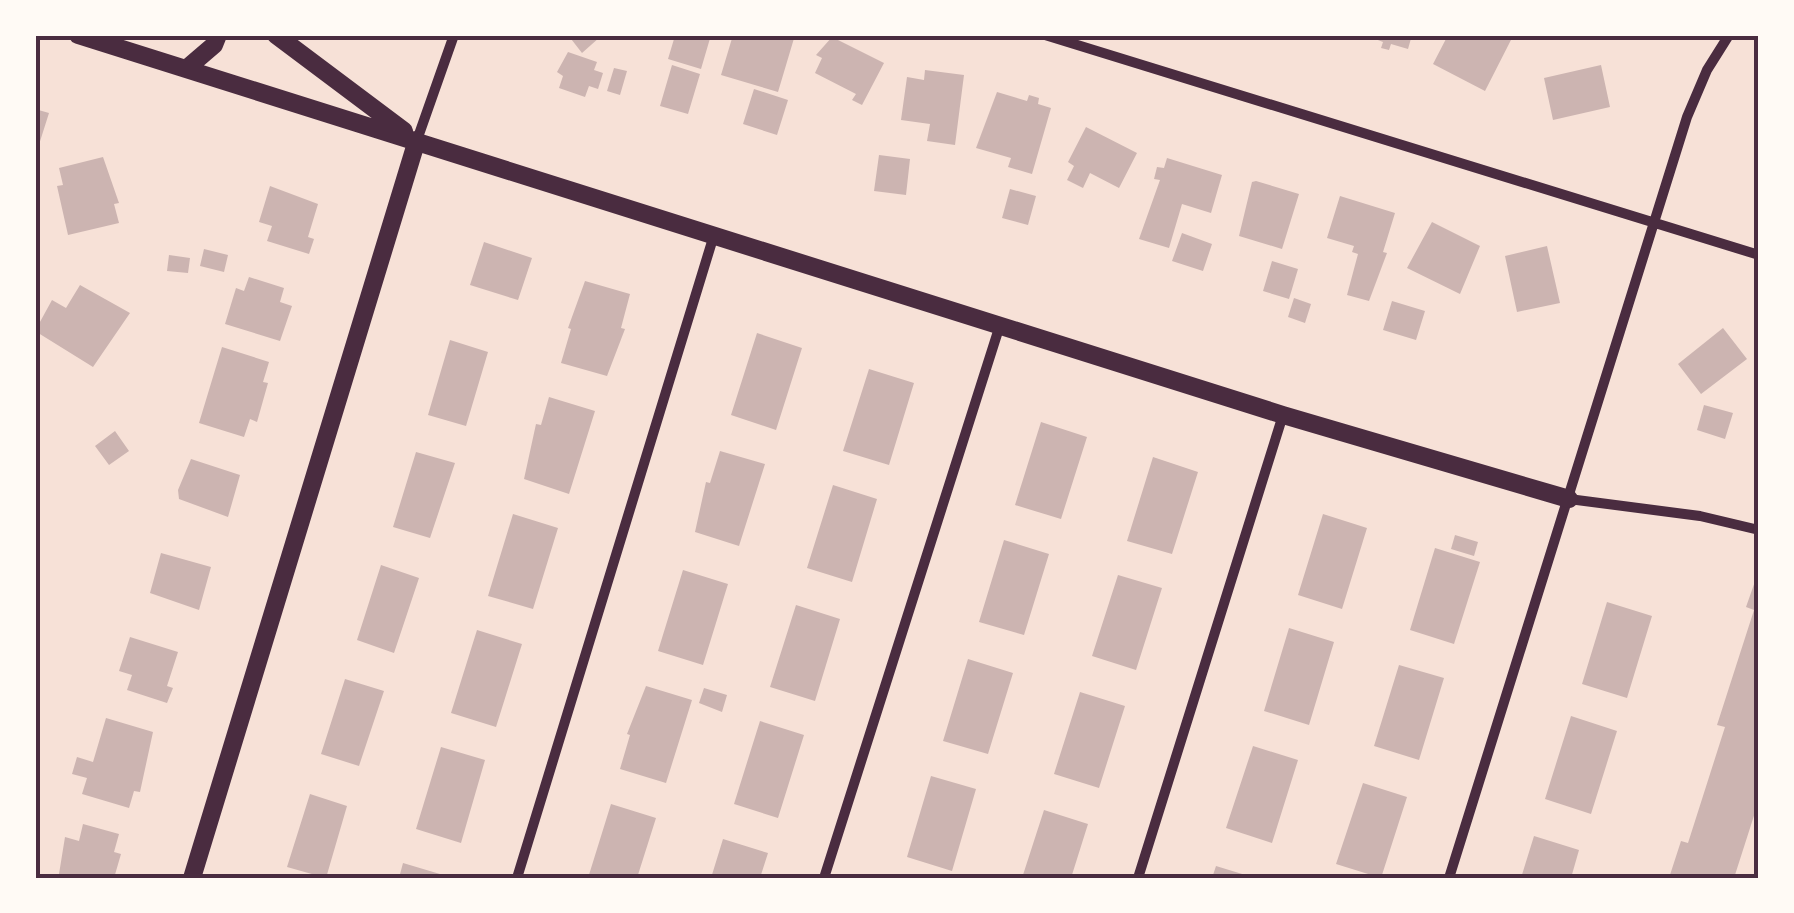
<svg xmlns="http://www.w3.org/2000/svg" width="1794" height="913" font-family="'Playfair Display',serif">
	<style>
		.building { fill: #ccb4b1 }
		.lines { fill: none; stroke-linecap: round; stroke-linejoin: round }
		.minor { stroke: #4a2c40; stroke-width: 10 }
		.tertiary { stroke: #4a2c40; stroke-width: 18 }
		.neatline { fill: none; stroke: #4a2c40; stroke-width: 4 }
	</style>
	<rect width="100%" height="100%" fill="#f7e1d7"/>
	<path class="building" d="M568,35H598L600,37L582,53Z
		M664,35H711L701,69L668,59L674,39Z
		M733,35H795L778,92L721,75Z
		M1365,35H1412L1408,49L1391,44L1389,50L1381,48L1383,42Z
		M1448,35L1513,36L1485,91L1433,64Z
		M832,37L884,63L862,105L852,100L856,94L815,73L822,58L816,55Z
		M568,52L597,62L594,70L603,73L598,89L589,86L585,97L559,88L563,76L557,72Z
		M672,65L700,74L688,114L660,106Z
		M1601,65L1610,107L1553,120L1544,78Z
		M614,68L627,71L620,95L607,91Z
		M925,70L964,75L955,145L927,141L930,124L901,120L907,77L924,80Z
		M754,89L788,100L777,135L743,124Z
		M997,92L1027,101L1029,95L1039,98L1038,104L1051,108L1032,174L1008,167L1011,158L976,148Z
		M35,109L49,113L36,154H35Z
		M1086,127L1137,153L1119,188L1090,173L1083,188L1067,180L1074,166L1068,162Z
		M879,155L910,159L906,195L874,191Z
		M103,157L119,203L114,204L119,223L68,235L57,186L63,185L59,168Z
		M1167,158L1222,175L1211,213L1182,204L1169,248L1139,239L1160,180L1154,179L1157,167L1164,168Z
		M1256,181L1299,194L1282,249L1239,236L1252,182Z
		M270,186L318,204L308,237L314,239L309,254L267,241L272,226L259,222Z
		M1010,189L1036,196L1028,225L1002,218Z
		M1340,196L1395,213L1383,252L1387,253L1369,301L1347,295L1358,254L1352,252L1354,246L1327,238Z
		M1432,222L1480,246L1460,294L1407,268Z
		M1182,233L1212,244L1203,271L1172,261Z
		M484,242L532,258L518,300L470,285Z
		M1547,246L1560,303L1517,312L1505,256Z
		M204,249L228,255L224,272L200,266Z
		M169,255L190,258L188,273L167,271Z
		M1272,261L1298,269L1289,299L1263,291Z
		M249,277L284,288L280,302L292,306L280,341L225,324L236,288L244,291Z
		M585,281L630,294L621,328L625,329L607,376L561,363L571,329L568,328Z
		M80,285L130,313L93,367L35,331L52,300L66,308Z
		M1294,298L1311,304L1305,323L1288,317Z
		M1392,301L1425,311L1416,340L1383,330Z
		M1723,328L1747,359L1701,394L1678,364Z
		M757,333L802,348L776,430L731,415Z
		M450,340L488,352L466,426L428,415Z
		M222,347L269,362L263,382L268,383L257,422L250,419L244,437L199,423Z
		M869,369L914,383L889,465L843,451Z
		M549,397L595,411L569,494L524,479L536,424L541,425Z
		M1704,405L1733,413L1725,439L1697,430Z
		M1041,422L1087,437L1061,519L1015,505Z
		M115,431L129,451L109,465L95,446Z
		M720,451L765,464L739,546L695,532L706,482L710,483Z
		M416,452L455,463L430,538L393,527Z
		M1153,457L1198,472L1172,554L1127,541Z
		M191,459L240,475L228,517L179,499L178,490Z
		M833,485L877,499L852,582L807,568Z
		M513,514L558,528L533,609L488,596Z
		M1323,514L1367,528L1342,609L1298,595Z
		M1455,535L1478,542L1474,556L1451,549Z
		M1004,540L1049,554L1024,635L979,622Z
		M1435,548L1480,562L1454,644L1410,630Z
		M161,553L211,567L199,610L150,593Z
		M381,565L419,578L394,653L357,640Z
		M683,570L728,584L703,665L658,651Z
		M1759,570V800L1734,878H1669L1681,841L1688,843L1725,727L1717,725L1754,610L1746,607Z
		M1118,575L1162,588L1136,670L1092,656Z
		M1607,602L1652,616L1627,698L1582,684Z
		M796,605L840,619L815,701L770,687Z
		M1289,628L1334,642L1309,725L1264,711Z
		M477,630L522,644L496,727L451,713Z
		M130,637L178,652L167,686L173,688L167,703L127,690L132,675L119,671Z
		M968,659L1013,673L988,754L943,741Z
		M1399,665L1444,678L1419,760L1374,746Z
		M345,679L384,691L359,766L321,754Z
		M646,686L692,700L666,783L620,769L630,735L627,734Z
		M704,688L727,695L722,712L699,703Z
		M1080,692L1125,706L1099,788L1054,774Z
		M1571,716L1617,731L1591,814L1545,799Z
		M106,718L153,732L140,792L134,791L129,808L82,794L87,778L72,774L77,757L93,762Z
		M760,721L804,735L778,818L734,804Z
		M1253,746L1298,760L1272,843L1226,828Z
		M441,747L485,760L461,843L416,829Z
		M931,776L976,789L952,871L907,857Z
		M1363,783L1407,797L1381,878L1336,864Z
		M310,794L347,806L326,878L287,867Z
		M611,804L656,818L637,878H588Z
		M1044,810L1088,824L1071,878H1022Z
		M83,824L119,834L114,852L121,854L114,878L59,874L65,837L79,841Z
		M1534,836L1579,850L1571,878H1521Z
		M723,839L768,853L760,878H711Z
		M403,863L450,877V878H399Z
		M1216,866L1252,877L1251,878H1212Z"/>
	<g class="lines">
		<path class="minor" d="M1045,35L1759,255
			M417,140L454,35
			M1569,499L1700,516L1759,530
			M517,878L714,235
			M824,878L1000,325
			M1138,878L1283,415
			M1449,878L1687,117L1707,70L1729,35"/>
		<path class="tertiary" d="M78,35L1283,415L1569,499
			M276,35L404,131
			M186,69L214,45L218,35
			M192,878L417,140"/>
	</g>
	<rect width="1794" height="913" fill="none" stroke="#fffaf5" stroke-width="75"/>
	<rect x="38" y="38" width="1718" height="838" class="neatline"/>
</svg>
